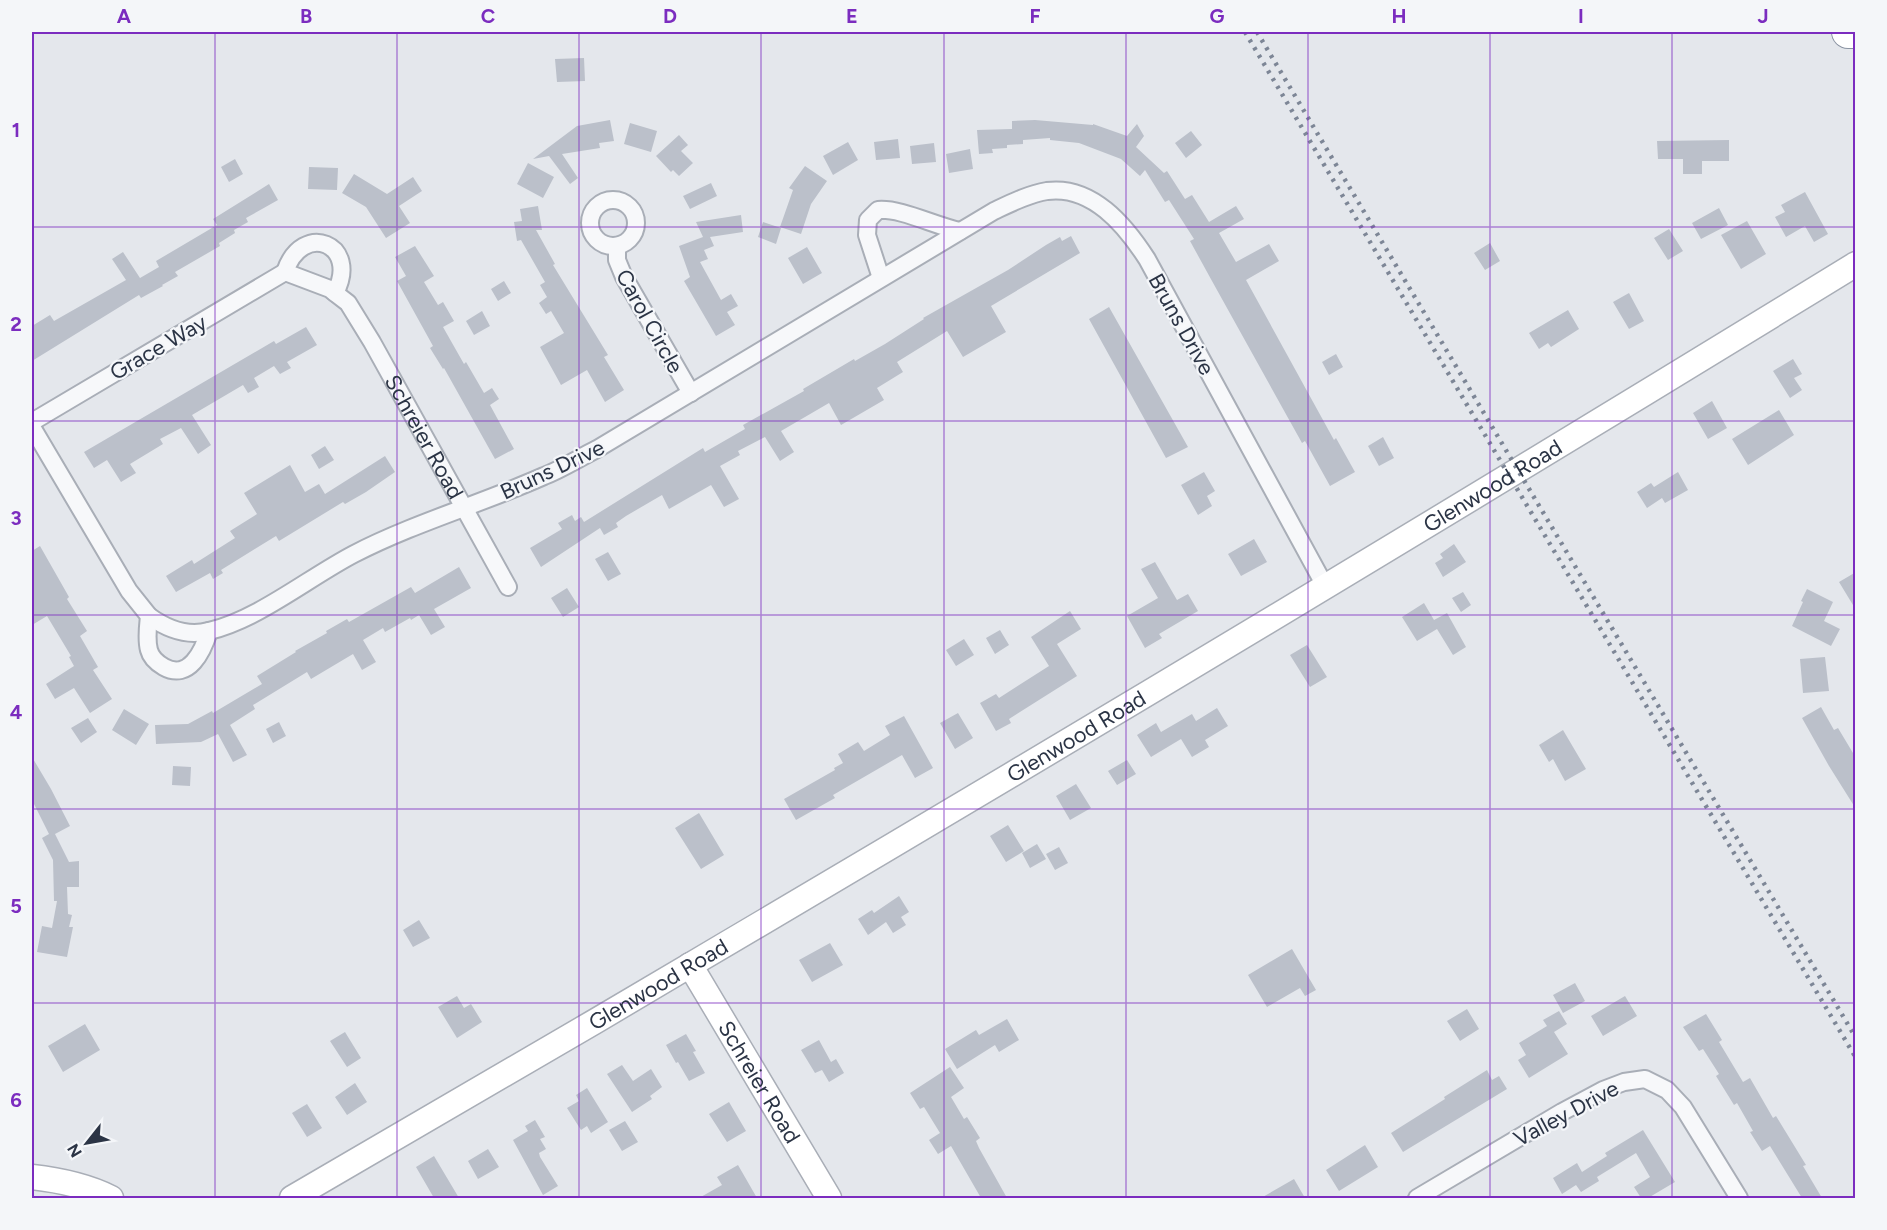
<svg xmlns="http://www.w3.org/2000/svg" width="1887" height="1230" font-family="Figtree,sans-serif">
	<style>
		.building { fill: #bbc0ca }
		.lines { fill: none; stroke-linecap: round; stroke-linejoin: round }
		.street-casing { stroke: #a9aeb7; stroke-width: 20 }
		.secondary-casing { stroke: #a9aeb7; stroke-width: 27 }
		.highway-casing { stroke: #8b94a3; stroke-width: 34 }
		.street { stroke: #f7f8fa; stroke-width: 16 }
		.secondary { stroke: #fff; stroke-width: 24 }
		.highway { stroke: #fff; stroke-width: 32 }
		.rail { stroke: #7d8696; stroke-width: 4.5; stroke-dasharray: 3 6; stroke-linecap: butt }
		.grid { fill: none; stroke: #7b2cbf; stroke-width: 1.5; stroke-opacity: 0.55 }
		.labels { text-anchor: middle; stroke-width: 4.5; stroke-linejoin: round; paint-order: stroke }
		.street-label { font-size: 22px; fill: #2b3445; stroke: #f4f6f9 }
		.neatline { fill: none; stroke: #7b2cbf; stroke-width: 2 }
		.grid-label { font-size: 20px; text-anchor: middle; font-weight: bold; fill: #7b2cbf }
	</style>
	<rect width="100%" height="100%" fill="#e4e7ec"/>
	<path class="building" d="M584,58L585,81L557,82L555,59Z
		M610,120L614,141L599,143L600,148L562,154L578,178L570,184L549,156L533,159L577,126Z
		M1035,120L1093,125V124L1127,136L1137,124L1144,136L1136,147L1164,173L1167,171L1185,199L1192,195L1209,222L1236,206L1244,219L1219,233L1236,262L1269,244L1279,261L1246,280L1334,440L1336,438L1355,472L1330,486L1305,441L1302,443L1212,281L1190,241L1194,239L1169,200L1165,202L1145,170L1140,176L1121,159L1079,143L1050,140V138L1023,140V144L1007,145V148L992,149L993,153L979,154L977,130L1012,129V121Z
		M630,123L657,131L651,152L624,144Z
		M1191,131L1202,145L1186,158L1175,143Z
		M679,135L688,145L681,151L693,163L679,176L673,170L671,172L656,156Z
		M898,139L900,158L876,160L874,142Z
		M1729,140V161H1702V174H1683V159H1658L1657,141Z
		M848,142L858,160L833,175L823,156Z
		M934,143L936,162L912,164L910,146Z
		M970,149L973,169L949,173L946,154Z
		M235,159L243,174L229,182L221,167Z
		M528,163L554,177L543,198L517,184Z
		M805,166L827,181L811,204L801,234L780,227L793,190L789,188Z
		M309,167L338,168L337,190L308,189Z
		M354,174L387,194L413,177L422,191L399,206L410,223L386,238L366,207L342,193Z
		M711,183L717,196L690,209L683,196Z
		M269,184L278,200L246,218L248,222L234,230L235,233L219,243L220,246L175,272L178,276L162,285L163,286L141,298L139,295L32,361V326L50,315L54,321L126,280L112,259L123,252L140,278L159,267L156,261L217,225L213,219Z
		M1805,192L1828,234L1814,242L1805,226L1786,237L1775,217L1785,212L1781,205Z
		M538,206L542,230H536L555,264L553,265L608,355L604,357L624,390L605,402L587,370L561,385L540,347L564,333L551,311L546,314L539,303L547,297L540,285L545,282L521,240L517,241L514,222L522,221L520,209Z
		M1719,208L1728,225L1701,239L1692,223Z
		M741,215L743,232L710,237L714,246L704,250L708,259L700,262L721,300L731,294L738,306L727,312L735,325L716,336L684,281L690,277L679,246L703,237L696,222Z
		M1747,221L1766,254L1741,269L1721,235Z
		M763,222L781,228L776,244L758,237Z
		M1669,229L1683,251L1668,260L1654,238Z
		M1071,236L1080,253L991,306L1006,332L963,357L947,331L897,362L903,372L877,388L884,400L841,425L829,403L781,431L794,452L780,461L765,437L738,451L740,455L720,466L739,499L724,507L711,485L669,509L662,495L626,516L616,523L618,527L604,535L600,528L541,567L530,548L562,529L558,523L572,515L575,521L581,517L584,522L703,448L705,452L745,429L743,425L804,391L803,389L854,359L855,361L885,344L924,319L923,318L1008,270L1046,245L1060,237L1062,241Z
		M1490,243L1500,261L1485,270L1474,253Z
		M415,246L434,276L424,282L438,305L443,302L454,321L443,327L464,364L466,362L484,393L492,388L499,399L490,405L514,449L495,459L444,368L443,369L430,348L433,346L397,281L406,276L395,257Z
		M807,247L822,273L803,284L788,258Z
		M504,281L511,293L498,301L491,289Z
		M1629,293L1644,321L1629,329L1613,302Z
		M1109,307L1188,447L1166,458L1089,319Z
		M1568,310L1579,329L1551,347L1548,343L1539,349L1529,333Z
		M482,311L490,326L474,335L466,321Z
		M306,327L317,345L287,362L291,368L280,374L274,366L254,378L259,387L248,393L243,385L192,415L211,445L198,454L181,428L160,439L163,444L130,464L136,473L121,482L107,460L94,468L84,452L274,341L276,344Z
		M1336,354L1343,367L1329,375L1322,362Z
		M1793,359L1802,374L1794,378L1802,390L1790,398L1773,371Z
		M1712,401L1727,428L1708,439L1693,413Z
		M1779,410L1794,435L1748,465L1732,439Z
		M1383,437L1394,458L1379,466L1368,446Z
		M325,446L334,460L319,469L311,455Z
		M385,456L395,472L366,492L345,504L343,502L279,541L276,536L221,570L223,573L213,579L210,573L176,592L166,576L192,560L194,564L235,538L230,531L257,514L244,493L290,465L305,492L319,484L325,494Z
		M1204,472L1215,491L1207,496L1212,506L1198,515L1181,485Z
		M1678,472L1688,490L1665,503L1662,498L1647,508L1637,492L1651,483L1654,487Z
		M1254,539L1267,562L1241,576L1228,554Z
		M1454,544L1466,562L1443,577L1435,563L1443,558L1440,554Z
		M40,546L69,597L67,599L87,631L80,636L98,667L93,670L112,699L90,713L74,688L55,699L46,684L74,666L69,657L71,656L47,616L32,625V551Z
		M608,552L621,574L608,581L595,559Z
		M1155,562L1177,600L1188,594L1198,611L1159,634L1162,638L1145,648L1127,616L1158,598L1141,569Z
		M459,567L471,588L434,609L445,627L431,635L419,615L411,620L410,618L385,632L383,628L363,640L376,662L362,670L353,654L311,679L307,672L253,705L255,709L230,725L247,755L233,762L218,734L201,742L156,744L155,725L188,724L212,711L213,713L262,684L257,676L296,652L295,651L327,633L326,631L347,619L349,622L411,587L415,593Z
		M1856,572V610L1839,582Z
		M567,588L579,607L563,617L551,598Z
		M1807,589L1833,602L1824,621L1840,629L1831,646L1792,626L1803,602L1801,601Z
		M1463,592L1471,605L1461,612L1452,598Z
		M1424,603L1434,620L1447,613L1466,647L1453,655L1437,629L1417,641L1402,617Z
		M1070,611L1081,629L1057,644L1077,676L1009,719L1011,723L996,731L980,703L996,694L999,698L1049,666L1031,637Z
		M1000,630L1009,645L995,654L986,638Z
		M964,639L974,655L956,666L946,650Z
		M1307,645L1327,677L1310,687L1290,655Z
		M1825,657L1829,691L1803,693L1800,659Z
		M1821,707L1834,730L1838,728L1856,758V809L1829,766L1802,718Z
		M1217,708L1228,726L1205,740L1209,747L1192,757L1181,739L1151,757L1137,735L1156,723L1161,732L1192,714L1196,721Z
		M124,709L149,724L136,745L112,730Z
		M958,713L973,738L955,749L940,723Z
		M904,716L933,768L915,778L902,755L833,795L835,798L796,820L784,799L835,770L834,768L843,763L838,754L858,742L864,751L890,735L885,726Z
		M88,718L97,732L81,743L71,728Z
		M279,722L286,736L273,743L266,729Z
		M1563,730L1586,769L1565,781L1553,759L1549,762L1539,745Z
		M32,757L51,789L70,826L55,834L69,862L79,861V887H67L68,914L72,915L69,927H73L67,957L37,952L42,926L52,928L57,901H54L53,860L42,838L49,834L32,800Z
		M1127,760L1136,774L1117,785L1108,771Z
		M173,766L191,767L190,786L172,785Z
		M1076,784L1091,808L1070,820L1056,796Z
		M699,813L724,855L701,869L675,828Z
		M1008,825L1024,851L1006,862L990,836Z
		M1037,844L1046,859L1030,868L1022,853Z
		M1059,847L1068,863L1055,870L1046,854Z
		M899,896L909,912L901,917L906,925L893,933L886,922L868,935L858,919L872,910L874,913Z
		M419,920L430,938L413,947L403,930Z
		M830,943L843,965L812,982L799,960Z
		M1292,949L1316,990L1305,996L1300,988L1267,1007L1248,975Z
		M1575,983L1585,1001L1563,1013L1553,995Z
		M457,996L464,1008L471,1004L482,1022L457,1038L438,1007Z
		M1625,996L1637,1016L1603,1036L1591,1016Z
		M1467,1009L1479,1029L1460,1041L1447,1021Z
		M1559,1011L1567,1024L1554,1032L1568,1054L1529,1078L1518,1060L1526,1055L1519,1043L1547,1026L1543,1020Z
		M1706,1014L1722,1040L1719,1042L1743,1082L1750,1078L1773,1118L1776,1116L1806,1165L1803,1166L1822,1198H1802L1770,1146L1762,1151L1750,1132L1753,1131L1737,1103L1734,1105L1716,1076L1719,1074L1703,1049L1699,1051L1683,1027Z
		M1007,1019L1019,1040L999,1052L995,1045L957,1069L945,1049L976,1030L979,1035Z
		M85,1024L100,1050L63,1072L48,1046Z
		M345,1032L361,1058L347,1067L330,1041Z
		M686,1034L696,1051L693,1052L705,1073L689,1081L678,1062L676,1063L666,1045Z
		M819,1040L831,1062L836,1059L844,1073L829,1082L822,1070L815,1073L801,1050Z
		M622,1065L633,1081L651,1069L662,1087L650,1096L652,1099L632,1112L607,1074Z
		M950,1067L964,1088L951,1097L964,1119L967,1117L980,1138L976,1141L979,1148L1007,1198H981L951,1146L938,1154L929,1140L940,1133L924,1107L920,1109L910,1093Z
		M1487,1070L1492,1080L1499,1076L1507,1089L1403,1152L1391,1133L1445,1099L1444,1097Z
		M355,1083L367,1102L347,1115L335,1097Z
		M587,1088L608,1122L591,1133L587,1126L581,1130L567,1108L579,1101L576,1095Z
		M729,1102L746,1131L727,1142L709,1114Z
		M307,1104L322,1128L307,1137L292,1113Z
		M535,1120L545,1137L540,1139L546,1149L539,1153L540,1157L558,1186L543,1195L513,1140L528,1131L525,1126Z
		M625,1121L638,1142L622,1151L609,1130Z
		M1643,1130L1675,1182L1648,1198H1641L1634,1187L1650,1177L1636,1153L1597,1177L1599,1181L1581,1192L1576,1185L1562,1194L1553,1178L1577,1163L1582,1172L1607,1156L1605,1153Z
		M1365,1145L1378,1167L1339,1191L1326,1170Z
		M488,1149L499,1167L478,1179L468,1161Z
		M434,1156L459,1198H434L416,1167Z
		M738,1165L757,1198H699L722,1185L717,1177Z
		M1294,1179L1305,1198H1261Z"/>
	<g class="lines">
		<defs>
			<g id="street">
				<circle cx="613" cy="223" r="23"/>
				<path d="M617,246V260L624,277L691,393"/>
				<path id="s1" d="M285,272L330,289L335,293L348,303L372,342L508,587"/>
				<path d="M285,272C302,220 361,244 335,293"/>
				<path d="M881,278L867,235L868,220L878,210C901,208 935,226 960,231"/>
				<path d="M32,422L285,272"/>
				<path d="M32,427L129,591L149,616C148,626 146,639 149,650C151,658 157,663 164,667C189,681 203,651 209,631"/>
				<path d="M149,616C167,629 187,637 209,631C259,619 308,578 354,554C414,523 481,504 544,476C562,469 579,458 597,449L994,211C1011,203 1029,194 1047,191C1092,185 1125,225 1147,259L1325,586"/>
				<path d="M1417,1198L1562,1112L1603,1090L1624,1082L1645,1079L1667,1090L1683,1107L1739,1198"/>
			</g>
			<g id="secondary">
				<path id="s2" d="M690,965L829,1198"/>
				<path d="M32,1177C59,1180 87,1186 111,1198"/>
				<path id="s3" d="M292,1198C424,1121 556,1045 687,967C1079,736 1468,502 1856,264"/>
			</g>
			<path id="highway" d="M1848,32H1856"/>
		</defs>
		<use href="#street" class="street-casing"/>
		<use href="#secondary" class="secondary-casing"/>
		<use href="#highway" class="highway-casing"/>
		<use href="#street" class="street"/>
		<use href="#secondary" class="secondary"/>
		<use href="#highway" class="highway"/>
		<path class="rail" d="M1245,32L1856,1058
			M1257,32L1856,1038"/>
	</g>
	<path class="grid" d="M215,32V1198M397,32V1198M579,32V1198M761,32V1198M944,32V1198M1126,32V1198M1308,32V1198M1490,32V1198M1672,32V1198M32,227H1856M32,421H1856M32,615H1856M32,809H1856M32,1003H1856"/>
	<g class="labels">
		<g class="street-label">
			<text transform="translate(650 321) rotate(61)" y="8">Carol Circle</text>
			<text transform="translate(1182 324) rotate(61)" y="8">Bruns Drive</text>
			<text transform="translate(158 347) rotate(-30)" y="8">Grace Way</text>
			<text dy="8" stroke="none"><textPath href="#s1" startOffset="225">Schreier Road</textPath></text>
			<text transform="translate(552 469) rotate(-25)" y="8">Bruns Drive</text>
			<text dy="8" stroke="none"><textPath href="#s3" startOffset="1396">Glenwood Road</textPath></text>
			<text dy="8" stroke="none"><textPath href="#s3" startOffset="910">Glenwood Road</textPath></text>
			<text dy="8" stroke="none"><textPath href="#s3" startOffset="424">Glenwood Road</textPath></text>
			<text dy="8" stroke="none"><textPath href="#s2" startOffset="136">Schreier Road</textPath></text>
			<text transform="translate(1566 1113) rotate(-28)" y="8">Valley Drive</text>
		</g>
	</g>
	<rect width="1887" height="1230" fill="none" stroke="#f4f6f9" stroke-width="66"/>
	<g transform="translate(87 1143) rotate(239)" stroke="#f4f6f9" stroke-width="4.5" paint-order="stroke">
	<path d="M0-4.5L10 22L0 15L-10 22Z" fill="#2b3445"/>
	<text y="-9" font-size="16" font-weight="bold" text-anchor="middle" fill="#2b3445">N</text>
	</g>
	<rect x="33" y="33" width="1821" height="1164" class="neatline"/>
	<g class="grid-label">
		<text x="124" y="23">A</text>
		<text x="306" y="23">B</text>
		<text x="488" y="23">C</text>
		<text x="670" y="23">D</text>
		<text x="852" y="23">E</text>
		<text x="1035" y="23">F</text>
		<text x="1217" y="23">G</text>
		<text x="1399" y="23">H</text>
		<text x="1581" y="23">I</text>
		<text x="1763" y="23">J</text>
		<text x="16" y="137">1</text>
		<text x="16" y="331">2</text>
		<text x="16" y="525">3</text>
		<text x="16" y="719">4</text>
		<text x="16" y="913">5</text>
		<text x="16" y="1107">6</text>
	</g>
</svg>
